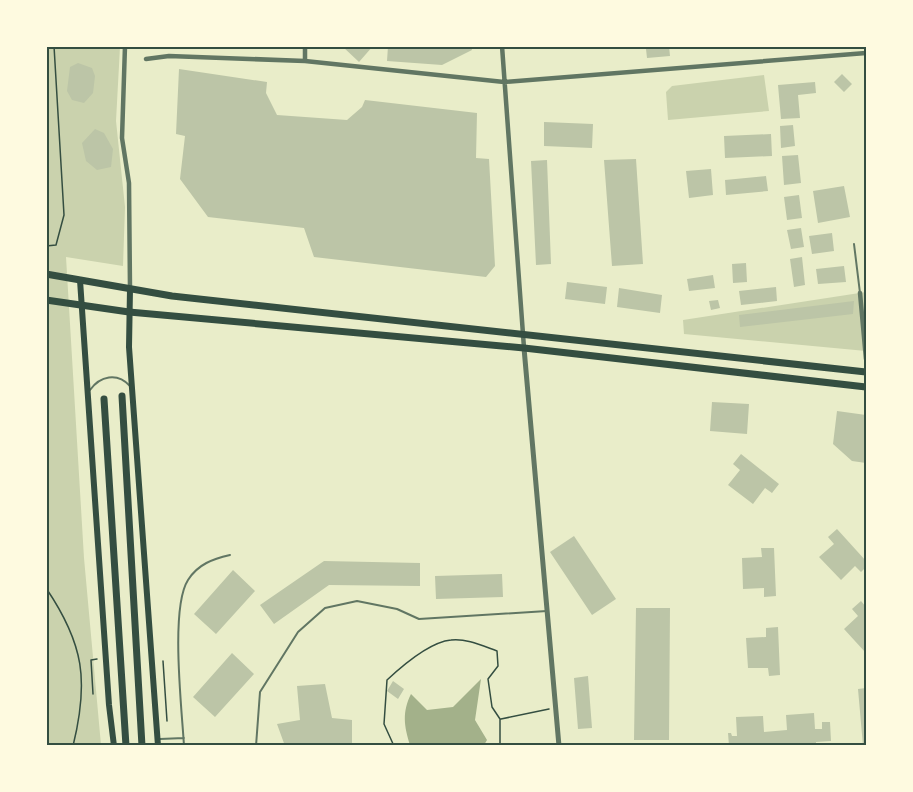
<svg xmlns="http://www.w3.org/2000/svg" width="913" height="792" font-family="'Public Sans',sans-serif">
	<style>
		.green { fill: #cad2ad }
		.water { fill: #a3b18a }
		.building { fill: #bcc5a7 }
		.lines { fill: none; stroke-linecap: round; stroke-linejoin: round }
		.path { stroke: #344e41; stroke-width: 1.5 }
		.service { stroke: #617663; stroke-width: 2 }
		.minor { stroke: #617663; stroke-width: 4.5 }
		.tertiary { stroke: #617663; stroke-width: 5 }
		.secondary { stroke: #344e41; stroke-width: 6 }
		.primary { stroke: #344e41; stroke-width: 7 }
		.trunk { stroke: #344e41; stroke-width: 7 }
		.neatline { fill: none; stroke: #344e41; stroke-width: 2 }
	</style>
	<rect width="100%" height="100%" fill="#e9edc9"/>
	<path class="green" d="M46,47H120L116,121L125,207L123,266L66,257L84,558L101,745H47Z
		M764,75L769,111L668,120L666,92L672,86Z
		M866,292V351L684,334L683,320Z"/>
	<path class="water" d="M481,679L475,720L487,740L484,745H410C404,726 402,712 411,694L427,710L453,707Z"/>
	<path class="building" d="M342,46H373L359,62Z
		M388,46H471L472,50L442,65L387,61Z
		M656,46H669L670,56L647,58L646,49Z
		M78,63L92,68L95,76L93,93L84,103L72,100L67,91L70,67Z
		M179,69L267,82L266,93L277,115L347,120L362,107L365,100L477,113L476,158L489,159L495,266L486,277L314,257L304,228L208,217L180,179L185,136L176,134Z
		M842,74L852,84L844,92L834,82Z
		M815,82L816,93L798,95L800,118L781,119L778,85Z
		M544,122L593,124L592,148L544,146Z
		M793,125L795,146L781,148L780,126Z
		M95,129L104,133L113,149L111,167L97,170L86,161L82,143Z
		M771,134L772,156L725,158L724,136Z
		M798,155L801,183L784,185L782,156Z
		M636,159L643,264L612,266L604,160Z
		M547,160L551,264L536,265L531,161Z
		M711,169L713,195L689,198L686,171Z
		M766,176L768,191L726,195L725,180Z
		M844,186L850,217L818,223L813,191Z
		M799,195L802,218L787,220L784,197Z
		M801,228L804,247L791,249L787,230Z
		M832,233L834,251L812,254L809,236Z
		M802,257L805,285L794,287L790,259Z
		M746,263L747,282L733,283L732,264Z
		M844,266L846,282L818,284L816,269Z
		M713,275L715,288L689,291L687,279Z
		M567,282L607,287L605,304L565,299Z
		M776,287L777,301L741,305L739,291Z
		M619,288L662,295L660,313L617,307Z
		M718,300L720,308L711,310L709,301Z
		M854,301L853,314L740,327L739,315Z
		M712,402L749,404L747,434L710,431Z
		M837,411L866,415V463L852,461L833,444Z
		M741,454L779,484L772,493L765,488L753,504L728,485L740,470L733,464Z
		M837,529L866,561V567L861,572L855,566L841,580L819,557L834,544L828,537Z
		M574,536L616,599L592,615L550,552Z
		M761,548H774L776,596L764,597V588L743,589L742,558L762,557Z
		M324,561L420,563V586L329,585L274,624L260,605Z
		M233,570L255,591L216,634L194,614Z
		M502,574L503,597L436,599L435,576Z
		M861,601L866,607L865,652L844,629L858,616L852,609Z
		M636,608H670L669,740H634Z
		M778,627L780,675L769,676L768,668H748L746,638L766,637V628Z
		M232,653L254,674L215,717L193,697Z
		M588,676L592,728L578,729L574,678Z
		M393,681L404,689L398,699L387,691Z
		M325,684L332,718L352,720V746H285L277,724L300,720L297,686Z
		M866,688V746H863L858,689Z
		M814,713L815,729H822V722H830L831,741L816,742V746H729L728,733H731L732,736H737L736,717L763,716L764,732L787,730L786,715Z"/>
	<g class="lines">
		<path class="path" d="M46,246L56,245L64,215L54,46
			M46,588C84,644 89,681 73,746
			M163,661L167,721
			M93,694L91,660L97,659
			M501,719L549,709
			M394,746L384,724L387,680C402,666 430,642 451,640C466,638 483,646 497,651L498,666L488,679L492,707L500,719V746"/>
		<path class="service" d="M854,244L860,293
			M90,390C100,376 117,372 130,386
			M160,739L184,738
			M184,746C182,710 170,608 188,580C198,564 213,559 230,555
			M256,746L260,692L298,632L325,608L357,601L397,609L419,619L547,611"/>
		<path class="minor" d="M125,46L122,138L129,183L130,289
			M305,46V61
			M502,46L524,348
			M146,59L169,56L305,61L504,82L866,53
			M860,293L866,359"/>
		<path class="tertiary" d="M524,348L559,746"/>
		<path class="secondary" d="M80,280L109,705L114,746
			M130,289L129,347L158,746"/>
		<path class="primary" d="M46,274L172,296L866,372
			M46,300L129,312L524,348L866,387"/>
		<path class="trunk" d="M122,396L142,746
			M104,399L126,746"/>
	</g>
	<rect width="913" height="792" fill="none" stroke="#fefae0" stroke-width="96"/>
	<rect x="48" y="48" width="817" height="696" class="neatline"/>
</svg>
